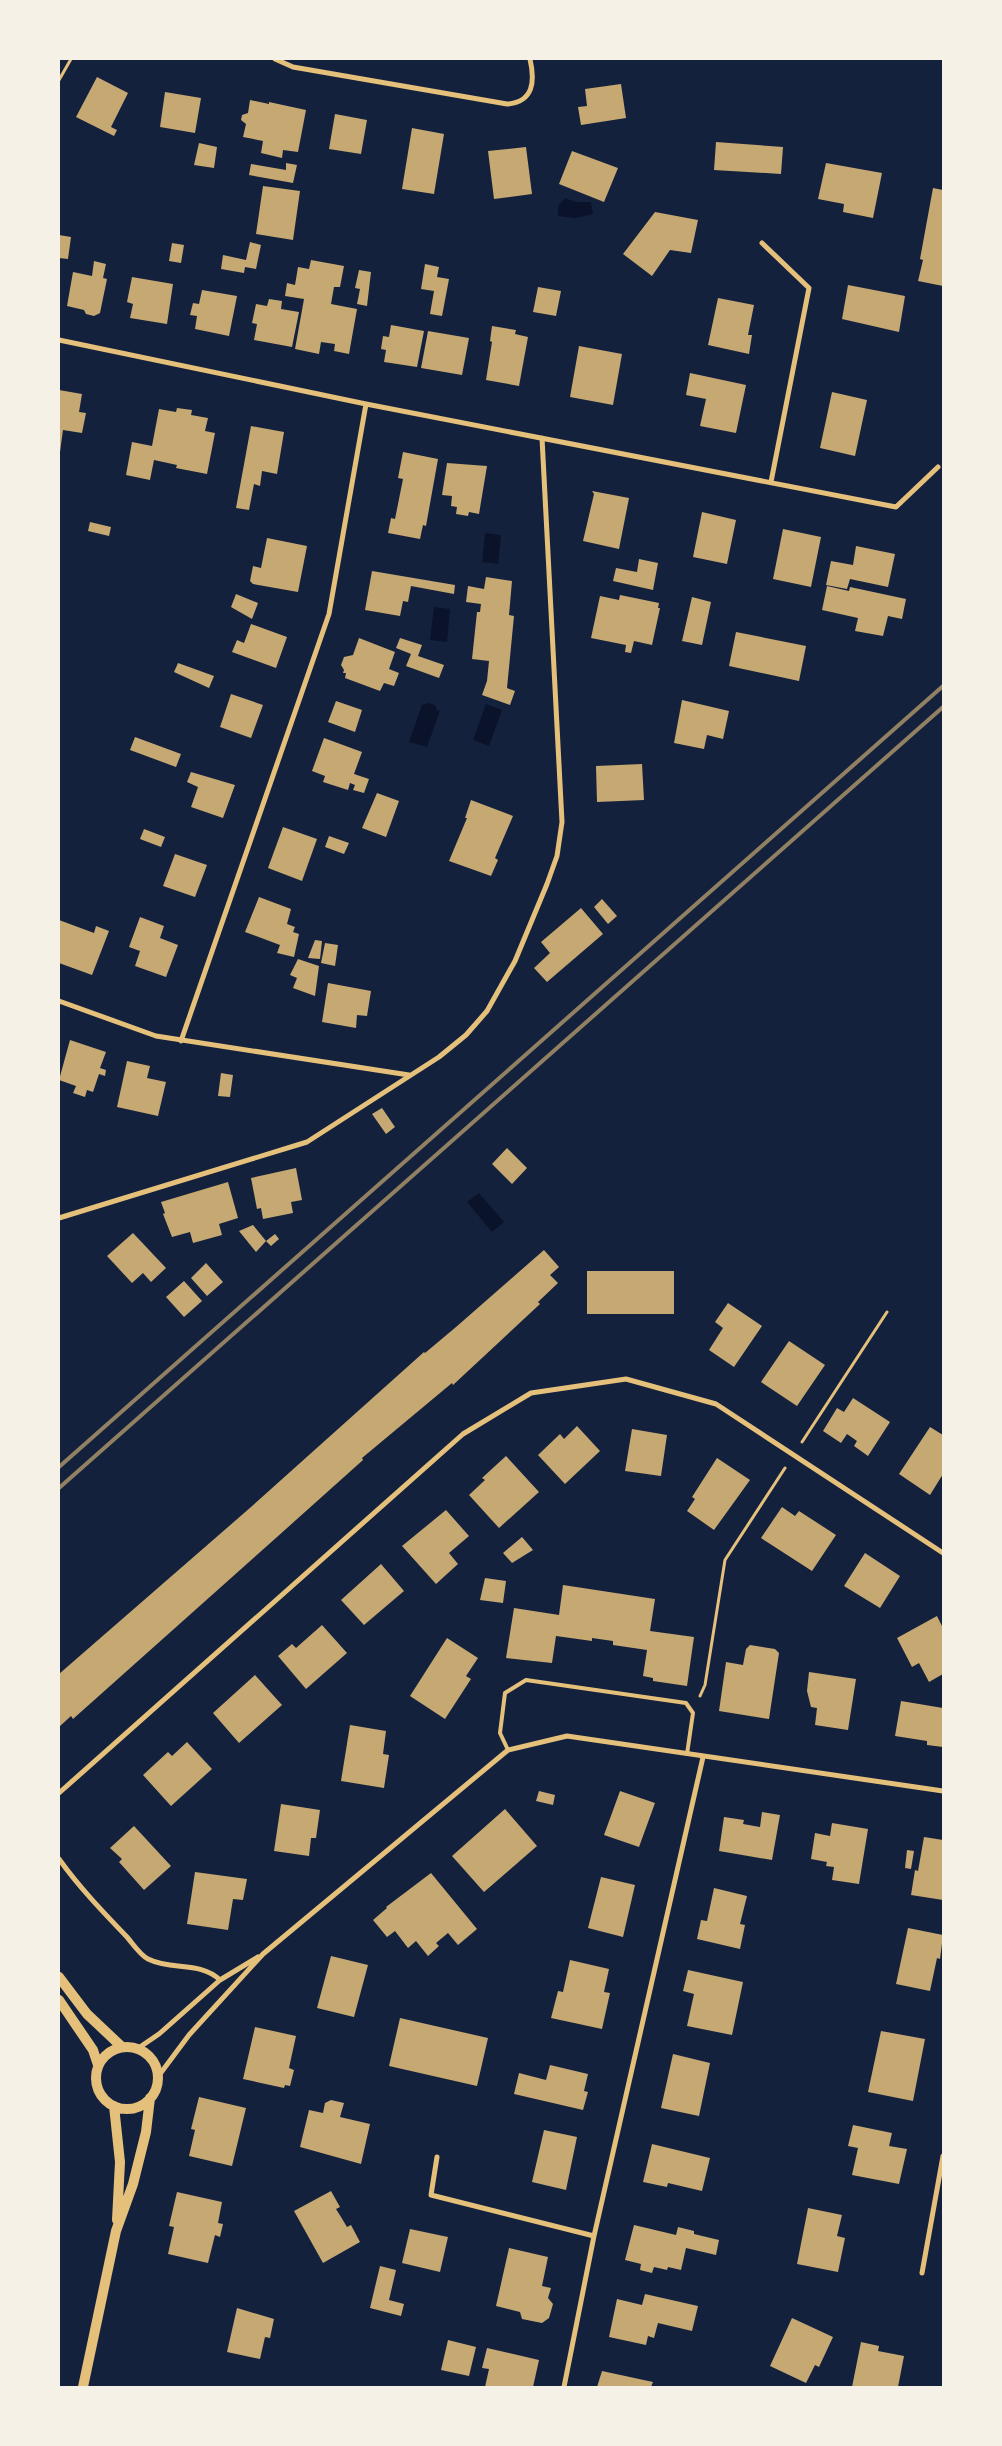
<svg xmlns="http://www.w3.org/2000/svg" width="1002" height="2446" font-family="'Roboto Serif',serif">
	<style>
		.water { fill: #0b132b }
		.building { fill: #c6a872 }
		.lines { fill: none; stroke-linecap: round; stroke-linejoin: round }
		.path { stroke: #e5c07b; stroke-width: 3 }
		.service { stroke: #e5c07b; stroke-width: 4 }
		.minor { stroke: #e5c07b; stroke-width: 5 }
		.secondary { stroke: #e5c07b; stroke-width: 10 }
		.rail { stroke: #918062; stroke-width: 4 }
	</style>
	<rect width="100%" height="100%" fill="#14213d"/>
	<path class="water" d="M565,198L576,202H591L593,214L575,218L558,216V206Z
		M485,533L501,535L498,564L482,562Z
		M434,607L450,609L447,642L430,640Z
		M429,703L435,705L437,710L440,711L427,747L409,742L422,705Z
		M486,704L502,710L489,746L473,740Z
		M479,1193L504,1222L492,1232L467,1202Z"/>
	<path class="building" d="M97,77L128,93L111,127L117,130L114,136L76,117Z
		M621,84L626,118L581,125L578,107L587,106L585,89Z
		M165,92L201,98L195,133L160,127Z
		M250,100L269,104V102L306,110L298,152L283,150L282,158L261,153L263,141L243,137L246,124L241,120L242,115L248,113Z
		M335,114L367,120L361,154L329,149Z
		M412,128L444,134L434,194L402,189Z
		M716,142L783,147L781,174L714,170Z
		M199,143L217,147L214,168L194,165Z
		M526,147L532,194L494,199L488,151Z
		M572,151L618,168L604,202L559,184Z
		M286,163L297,165L293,183L249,175L251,164L286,170Z
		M826,163L882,173L873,218L843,212L844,204L818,199Z
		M263,186L300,191L293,240L256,234Z
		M933,188L943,190V286L918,281L923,260L920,259Z
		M655,212L698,220L691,253L670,250L652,276L623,254Z
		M59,235L71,237L68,259L59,258Z
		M250,242L261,245L256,269L245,267L244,273L221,269L223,255L246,260Z
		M172,243L184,245L181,263L169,261Z
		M311,260L344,266L340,287H334L331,304L357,309L349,354L334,351L335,344L321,342L319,354L295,349L304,299L285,296L287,283L295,285L298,267L309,269Z
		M94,261L106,264L103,278L107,279L100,313L94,316L86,314L84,310L67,306L73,272L92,276Z
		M425,264L439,267L437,277L449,279L442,316L430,314L434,291L421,289Z
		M359,270L371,272L367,306L357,304L360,289L355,288Z
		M132,277L173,284L167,324L130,318L133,304L127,302Z
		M848,285L905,296L899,332L842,319Z
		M538,287L561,291L556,316L533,312Z
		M202,290L237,296L229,336L195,329L197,316L190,315L193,303L199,304Z
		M718,298L754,305L748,335H752L749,354L708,345Z
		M269,299L282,301L281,309L299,312L292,347L254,340L257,324L252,323L256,304L267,306Z
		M391,325L424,331L417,367L384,362L386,350L381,349L383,336L389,337Z
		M492,326L516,330L515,334L528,337L519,386L486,380L492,342L490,341Z
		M428,331L469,338L462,375L421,368Z
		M579,346L622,354L613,405L570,397Z
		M690,373L746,385L736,433L700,426L706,399L686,395Z
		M59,390L82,394L79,412L86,413L82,433L63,430L60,452Z
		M832,392L867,400L855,456L820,448Z
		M177,408L192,410L191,415L208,418L205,431L215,433L207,474L176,468L177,465L154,460L150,480L126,475L132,442L152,446L159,409L176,412Z
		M251,426L284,432L277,474L262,471L260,486L254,484L249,510L236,508Z
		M403,452L438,459L426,526L423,525L420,539L388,533L391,518L395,519L403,479L398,478Z
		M447,463L487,466L479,514L469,512L468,516L456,514L457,507L451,506L452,496L442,495Z
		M592,491L629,498L619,549L583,541L594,494Z
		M702,512L736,520L727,564L693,557Z
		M90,522L111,527L109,536L88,531Z
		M783,529L821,537L811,587L773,579Z
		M267,538L307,546L298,592L253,584L250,581L253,566L261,568Z
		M856,546L895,554L888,587L850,579L847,589L826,585L831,561L853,565Z
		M639,559L658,563L653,590L613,581L616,568L637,572Z
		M372,571L455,585L454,594L411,586L408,602L403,601L400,616L365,610Z
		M486,577L512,581L509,615L514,616L507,688L515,691L510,705L482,695L487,681L489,661L472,659L477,612H480L481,604L466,602L468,586L484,589Z
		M827,586L849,591L850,587L906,599L902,619L888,616L883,636L855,631L858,618L822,610Z
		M236,594L258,603L252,619L231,607Z
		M620,595L659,603L658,608H660L652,645L634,641L631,653L625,652L626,645L591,638L600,596L619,600Z
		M692,597L711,602L702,645L682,641Z
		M251,624L287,637L276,668L232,652L237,640L244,643Z
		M736,632L806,646L799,681L729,666Z
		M359,638L395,652L389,669L399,673L394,686L384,683L380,691L345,678L346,673H343L344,670L341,665L344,657L353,655Z
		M400,638L422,645L418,656L444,665L439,678L406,666L411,654L396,648Z
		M178,663L214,676L209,688L174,672Z
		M231,694L263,705L251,738L220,727Z
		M682,700L729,711L723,739L707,735L704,749L674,743Z
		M336,701L362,710L355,732L328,722Z
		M135,737L181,754L176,767L130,750Z
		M324,738L362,752L354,774L369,779L364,793L353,790L355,785L350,783L348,790L323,782L325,776L312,771Z
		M642,764L644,800L597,802L596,766Z
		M191,772L235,785L223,818L191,807L198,787L187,782Z
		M377,793L399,801L386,837L362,828Z
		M471,800L513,816L495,858L498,860L491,876L449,861L467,818H465Z
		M283,827L317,839L302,881L268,868Z
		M144,829L165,837L161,847L140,839Z
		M329,836L349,843L344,854L325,847Z
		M175,854L207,865L195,897L163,886Z
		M259,897L291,909L287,924L295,927L293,932L299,934L294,957L277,953L280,945L245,932Z
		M602,899L617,916L608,924L594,907Z
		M581,908L603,934L547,982L534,968L550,953L541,942Z
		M140,917L164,926L160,938L178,945L166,977L135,966L140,951L129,947Z
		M59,920L94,933L96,926L109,931L92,975L59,963Z
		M315,940L322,941L320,959L308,958Z
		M325,943L338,945L335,966L321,963Z
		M298,959L319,966L315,996L293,988L297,978L290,975Z
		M328,983L371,991L367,1016L357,1015L356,1028L322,1022Z
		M70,1040L106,1052L100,1068L106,1070L105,1076L99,1074L93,1092L87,1090L85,1097L73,1093L76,1086L59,1080Z
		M127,1061L150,1066L147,1078L166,1082L158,1116L117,1107Z
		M221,1073L233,1075L230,1097L218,1096Z
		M382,1108L395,1127L386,1134L372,1114Z
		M507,1148L527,1168L512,1184L492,1164Z
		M296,1168L302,1200L291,1202L293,1213L263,1219L261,1208L257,1209L251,1178Z
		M228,1182L238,1218L219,1224L222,1235L193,1243L190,1232L172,1237L163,1214L165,1213L161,1202Z
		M253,1225L266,1241L256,1252L239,1231Z
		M133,1233L166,1268L151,1282L143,1273L132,1283L107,1256Z
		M275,1234L279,1239L271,1246L266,1241Z
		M544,1250L559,1267L550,1275L558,1283L538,1302L540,1304L453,1385L452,1383L362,1458L363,1460L277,1537L73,1719L71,1716L59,1727V1674L251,1507L424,1352L425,1353L456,1327Z
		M206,1263L223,1282L207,1296L191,1278Z
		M587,1271H674V1314H587Z
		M184,1281L202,1301L184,1317L166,1297Z
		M728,1303L762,1326L734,1367L709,1350L723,1328L715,1322Z
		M789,1341L825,1365L797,1406L761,1382Z
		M853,1398L890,1422L868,1456L854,1446L857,1441L847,1434L841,1443L823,1431L837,1408L844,1412Z
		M577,1426L600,1451L565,1484L538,1455L560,1434L564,1439Z
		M930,1427L943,1435V1474L930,1495L899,1474Z
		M632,1429L667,1435L661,1476L625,1471Z
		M506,1456L539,1492L499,1528L469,1495L485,1480L482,1478Z
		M717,1458L750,1480L714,1530L687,1511L695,1499L692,1497Z
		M782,1507L795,1516L799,1511L836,1535L812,1571L761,1538Z
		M446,1510L469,1536L449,1553L458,1564L436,1584L402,1546Z
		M522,1537L533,1550L512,1563L503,1553Z
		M865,1553L900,1576L880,1608L844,1586Z
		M381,1564L404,1591L364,1625L341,1600Z
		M485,1578L506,1581L503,1603L480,1600Z
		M563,1585L655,1599L650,1631L694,1637L687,1686L653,1681V1678L643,1676L647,1650L613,1645V1641L592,1638V1641L556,1636L552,1663L506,1658L514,1608L559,1615Z
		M937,1616L943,1628V1674L929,1682L919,1663L912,1667L897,1638Z
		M322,1625L347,1653L306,1689L278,1656L292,1644L296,1648Z
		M447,1638L478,1658L466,1676L471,1679L445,1719L410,1696Z
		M750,1645L775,1649L779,1653L769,1719L719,1711L726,1662L743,1665L746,1649Z
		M809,1672L856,1679L848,1730L815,1725L817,1708L811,1707L807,1691Z
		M255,1675L282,1705L239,1743L213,1713Z
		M901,1701L943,1708V1747L927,1745V1741L895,1736Z
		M350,1725L386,1731L383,1754L389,1755L384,1788L341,1781Z
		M187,1742L212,1769L171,1806L143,1775L168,1752L172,1756Z
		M539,1791L555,1795L553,1805L536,1801Z
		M620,1791L655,1803L639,1847L604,1835Z
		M281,1804L320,1810L316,1838H311L309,1856L274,1851Z
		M505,1809L537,1846L484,1892L452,1856Z
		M762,1812L780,1815L772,1860L719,1851L724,1817L744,1820L743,1824L760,1827Z
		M832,1823L868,1829L859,1884L832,1880L834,1867L826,1866L827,1862L811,1859L815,1833L830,1836Z
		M134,1826L171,1866L144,1890L119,1862L122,1859L110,1848Z
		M924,1837L943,1840V1900L911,1895L915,1870L918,1871Z
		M907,1850L914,1851L911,1869L905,1868Z
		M195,1872L247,1879L243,1900L233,1899L228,1930L187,1924Z
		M431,1873L477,1929L458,1945L448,1933L436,1943L439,1946L428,1956L416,1941L408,1948L395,1931L387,1937L373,1920L387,1908L386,1907Z
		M601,1877L635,1885L623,1937L588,1928Z
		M714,1888L747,1896L740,1924L745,1925L740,1949L697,1939L701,1920L707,1921Z
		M908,1928L943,1935L940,1959L937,1958L930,1991L896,1984Z
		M331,1956L368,1965L354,2017L317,2008Z
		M570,1960L609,1969L604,1992L610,1993L602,2029L551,2018L558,1991L563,1992Z
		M688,1970L743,1982L732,2035L687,2026L694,1994L683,1991Z
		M400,2018L488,2038L477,2086L389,2066Z
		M255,2027L296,2036L289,2068L294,2070L290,2086L285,2085L284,2088L243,2079Z
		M881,2031L925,2039L913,2101L868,2092Z
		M673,2054L710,2063L699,2116L661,2108Z
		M550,2065L588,2074L584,2091L588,2092L583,2110L514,2094L519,2073L546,2080Z
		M199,2097L246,2108L232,2166L189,2156L195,2130L191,2129Z
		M331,2100L344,2103L340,2117L370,2124L361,2164L300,2147L309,2110L323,2113L325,2103Z
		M853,2125L892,2133L889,2146L907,2149L899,2184L852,2175L858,2148L848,2146Z
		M544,2130L577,2137L566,2190L532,2182Z
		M652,2144L710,2158L702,2191L668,2183L667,2187L643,2182Z
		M331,2191L340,2207L336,2209L341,2217L347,2227L351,2225L360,2242L323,2263L294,2211Z
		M177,2192L222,2202L218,2223L223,2224L220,2237L215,2235L208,2263L168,2254L174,2227L169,2226Z
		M808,2208L842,2215L837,2236L845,2238L838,2272L797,2264Z
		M634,2225L676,2235L678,2227L694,2231V2234L719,2240L716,2255L686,2248L681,2270L668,2267L667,2270L654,2267L652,2273L640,2270L641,2264L625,2260Z
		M410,2229L448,2237L440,2272L402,2263Z
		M509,2248L548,2257L542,2286L551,2288L548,2298L553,2304L549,2318L542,2323L522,2319L520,2312L496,2306Z
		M380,2266L396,2270L389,2300L404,2304L401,2316L370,2308Z
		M645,2294L698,2306L692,2331L658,2323L654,2338L648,2336L646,2345L609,2337L617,2299L642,2305Z
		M237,2308L274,2319L270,2338L265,2337L260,2359L227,2352Z
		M792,2318L833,2337L819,2367L815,2365L806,2383L770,2366Z
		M448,2340L476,2347L469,2376L441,2370Z
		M861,2342L879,2346L878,2351L904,2356L898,2387H852Z
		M487,2348L539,2360L533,2387H485L489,2369L482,2368Z
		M602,2371L653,2382L651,2387H597Z"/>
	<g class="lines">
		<path class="path" d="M59,80L71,59
			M802,1442L887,1312
			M700,1696L705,1685L725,1560L785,1468"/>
		<path class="service" d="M508,1750L500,1733L505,1693L526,1680L686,1703L693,1713L687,1754"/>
		<path class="minor" d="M275,59L293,67L507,104C534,102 535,81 530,59
			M762,243L809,288L771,482
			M59,340L366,404L896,507L938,467
			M59,1001L156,1036L409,1075
			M181,1041L329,614L366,404
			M59,1218L307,1142L439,1057L466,1035L487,1011L515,961L547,884L557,856L562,822L542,438
			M59,1793L463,1434L531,1393L626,1379L716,1404L943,1553
			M59,1859C79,1887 103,1912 127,1937C133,1944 140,1955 148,1959C172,1971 200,1961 220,1980
			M137,2049L159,2034L220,1980L258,1957
			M157,2078L189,2035L263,1954L508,1750L567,1736L943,1791
			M437,2157L431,2195L594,2236
			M922,2273L943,2156
			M564,2387L594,2236L703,1757"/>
		<path class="secondary" d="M59,1977L87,2014L122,2047
			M59,2000L93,2050L98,2065
			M96 2078a31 31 0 1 1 62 0a31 31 0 1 1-62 0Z
			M114,2106L120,2162L117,2220
			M83,2387L116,2231L133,2184L146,2132L150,2098"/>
		<path class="rail" d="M59,1467L943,686
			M59,1488L943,707"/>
	</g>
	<rect width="1002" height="2446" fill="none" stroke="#f6f1e7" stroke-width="120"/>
</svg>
